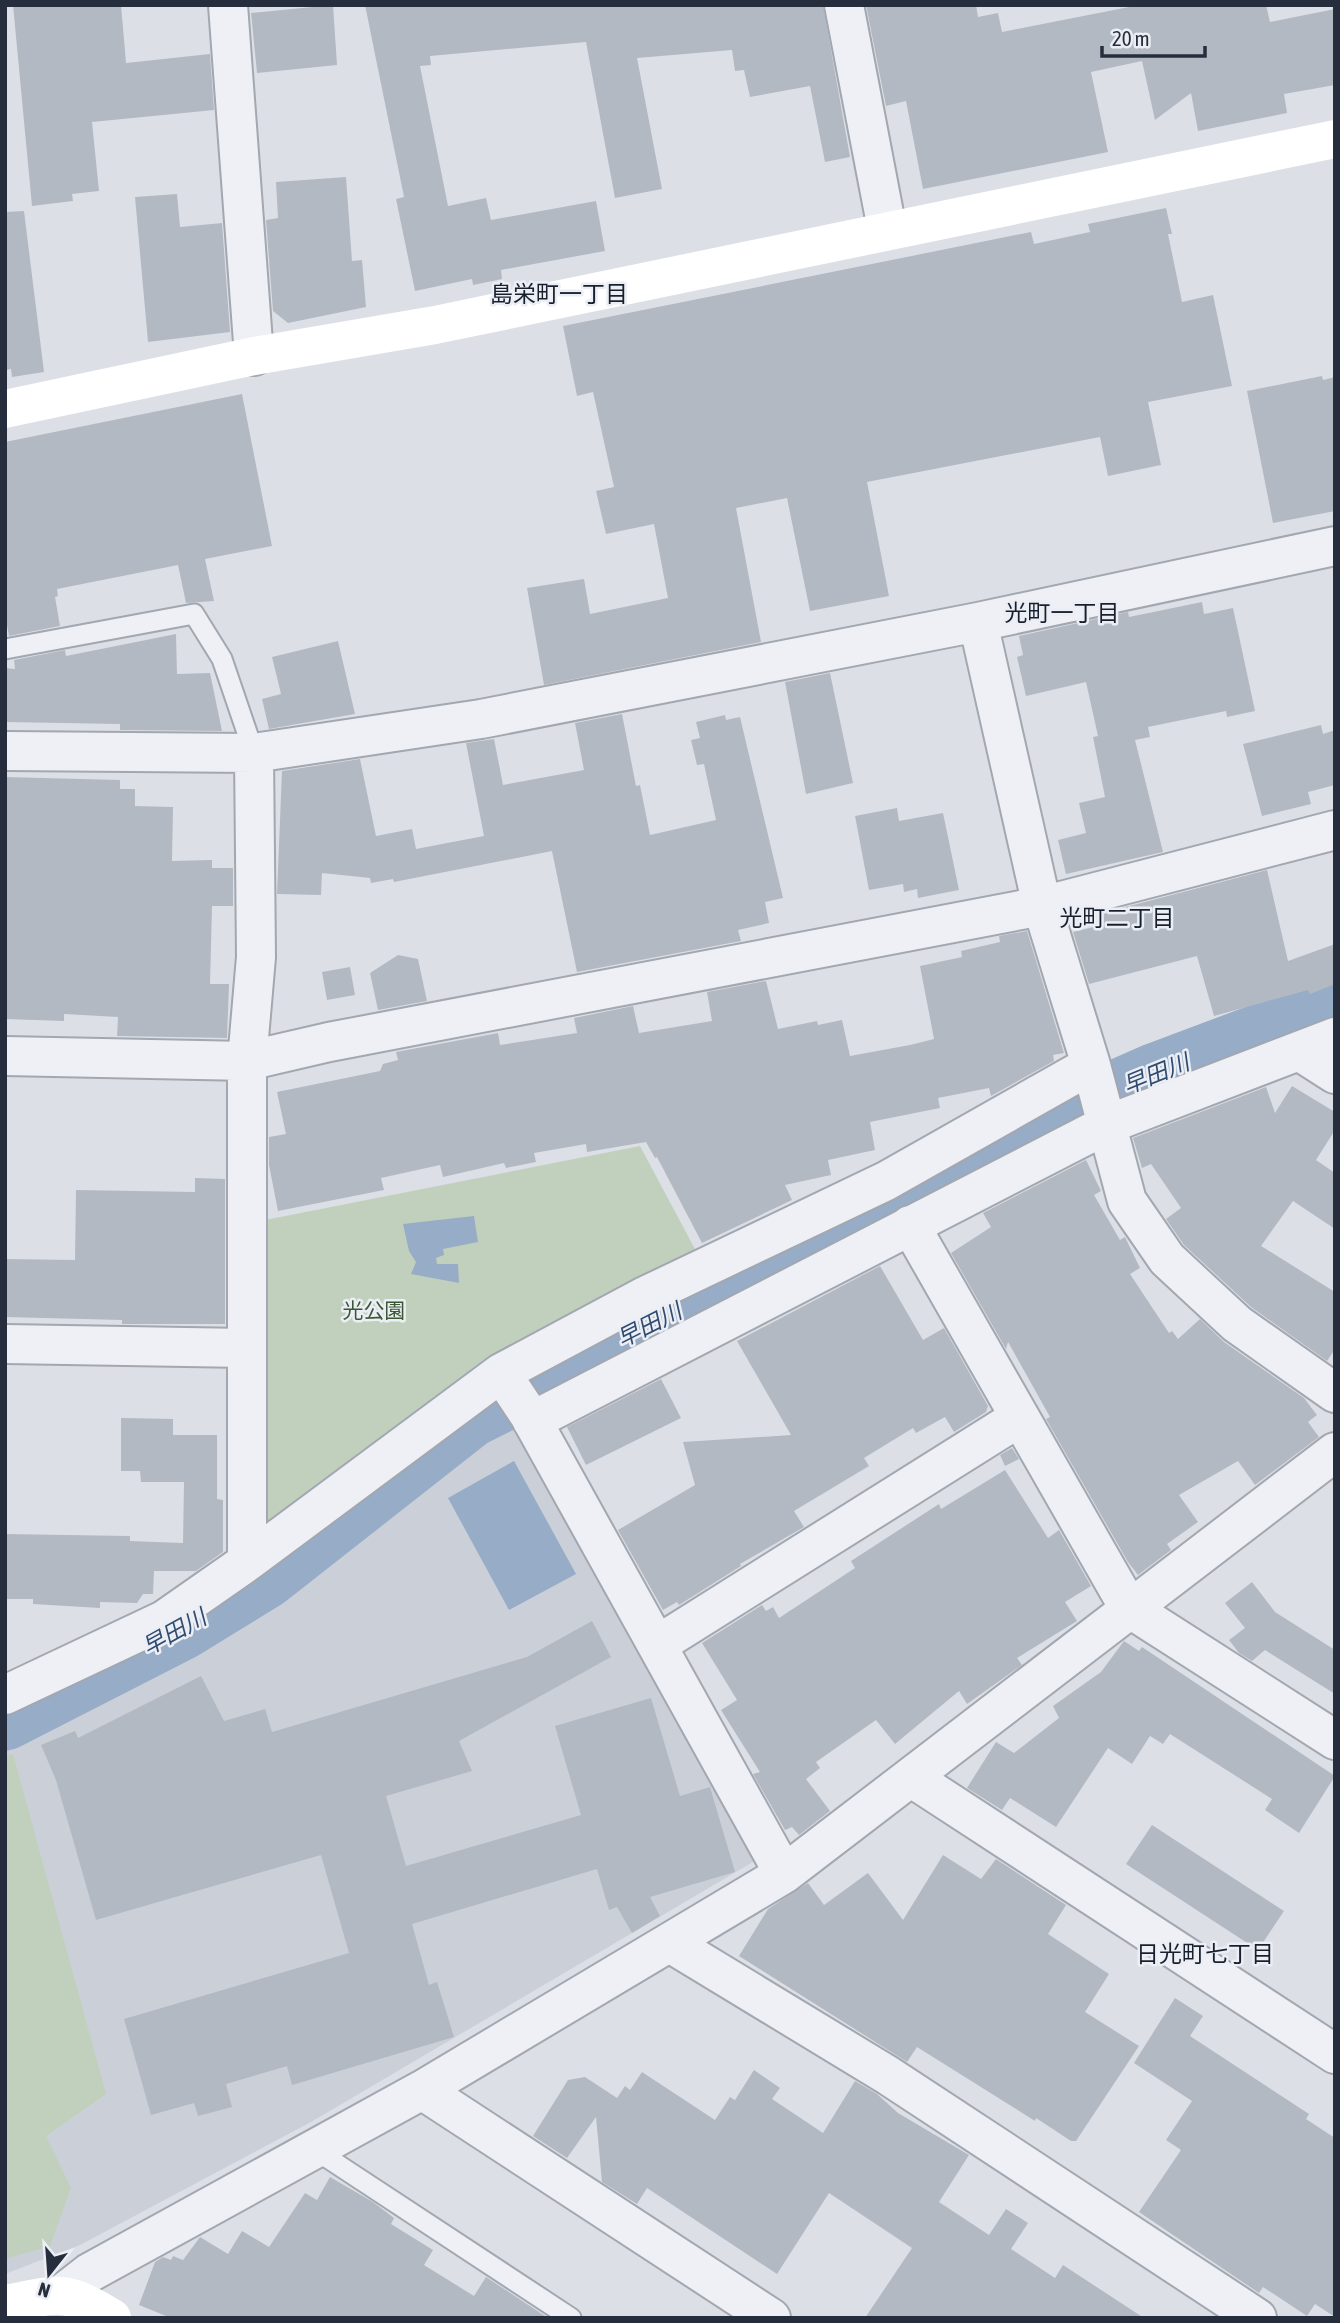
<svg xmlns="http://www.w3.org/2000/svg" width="1340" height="2323" font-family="'Asap Condensed','Noto Sans JP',sans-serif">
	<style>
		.built { fill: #cacfd8 }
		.green { fill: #c1d0bd }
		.water { fill: #96acc7 }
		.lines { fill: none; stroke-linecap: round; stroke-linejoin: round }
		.river { stroke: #96acc7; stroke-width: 61 }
		.building { fill: #b3b9c3 }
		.lane-casing { stroke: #a2a7b0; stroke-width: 23 }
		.street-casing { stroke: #a2a7b0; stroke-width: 42 }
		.lane { stroke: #eef0f5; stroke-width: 19 }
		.street { stroke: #eef0f5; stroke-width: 38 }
		.secondary { stroke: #fff; stroke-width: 38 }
		.labels { text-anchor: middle; stroke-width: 5; stroke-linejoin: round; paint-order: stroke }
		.park-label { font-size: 21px; fill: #395833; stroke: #ebeef4 }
		.neighbourhood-label { font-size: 23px; fill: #181f2d; stroke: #ebeef4 }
		.water-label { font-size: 23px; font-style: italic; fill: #304b70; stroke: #ebeef4 }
	</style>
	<rect width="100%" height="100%" fill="#dce0e6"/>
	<path class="built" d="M511,1422L758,1859L311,2122L80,2245L5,2274V1744L214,1634Z"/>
	<path class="green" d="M640,1146L696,1251L238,1552L265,1220Z
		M13,1754L106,2094L46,2136L71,2188L50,2246L5,2259V1757Z"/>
	<path class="water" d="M474,1216L478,1242L443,1249L444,1255L436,1258L437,1264H458L459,1283L411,1274L416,1262L409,1251L403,1224Z
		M514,1461L576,1574L509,1610L448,1498Z"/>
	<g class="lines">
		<path class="river" d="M5,1720L183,1629L266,1578L471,1417L696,1304L1042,1123L1156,1073L1335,1006"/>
	</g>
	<path class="building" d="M13,5H121L126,63L210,54L214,110L92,122L99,191L72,194L73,201L32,206Z
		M333,5L337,65L257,73L251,13Z
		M365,5H823L850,157L825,162L810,86L750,97L744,70L735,71L732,50L637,58L662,189L615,198L586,42L430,56L431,65L420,66L448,206L486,198L491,220L596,201L605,251L501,270L502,279L473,285L472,279L415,291L396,199L404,197Z
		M866,5H976L978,17L998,13L1002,32L1139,5H1266L1270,22L1335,9V85L1284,94L1287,113L1198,131L1191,93L1155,120L1142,61L1091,72L1108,152L923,189L906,101L886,106Z
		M346,177L352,261L362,260L366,307L288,323L273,311L266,220L278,218L276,182Z
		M177,194L180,227L222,223L230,332L148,342L135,197Z
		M1166,208L1172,234H1168L1182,302L1213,295L1232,386L1148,402L1161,465L1108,476L1100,437L867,482L889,596L810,611L787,498L736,508L761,642L544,685L527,588L584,579L590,614L668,598L654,524L606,534L596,491L614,487L593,392L577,396L563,326L1031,232L1034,244L1090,232L1088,224Z
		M24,211L44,372L12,377L11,369L5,370V212Z
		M1322,376L1323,380L1335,377V511L1273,523L1247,391Z
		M242,394L272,546L205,559L214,601L186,603L178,565L57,589L58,596L55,597L60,626L9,636L5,615V442Z
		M1202,602L1204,614L1233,608L1255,711L1227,717L1226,711L1148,727L1150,737L1135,740L1163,852L1066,874L1058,840L1086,833L1079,803L1105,797L1093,737L1098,736L1086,682L1026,696L1017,657L1023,655L1019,636L1128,612L1129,617Z
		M176,634L177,674L210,673L222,731L120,730V724L5,722V668L15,669L14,660L65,650L66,656Z
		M338,641L355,714L269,729L262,699L281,694L272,657Z
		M830,673L853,783L806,794L785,682Z
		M622,714L636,786L640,785L650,835L716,820L704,764L697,765L691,740L700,738L696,722L725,715L726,720L740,717L783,898L765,902L769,923L738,930L741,941L577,972L552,851L394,882L393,879L371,883L370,878L322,873L321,895L277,894L282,771L360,759L376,836L412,829L416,849L484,836L466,743L494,739L503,785L584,770L575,723Z
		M1321,725L1323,734L1335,730V785L1308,792L1311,804L1262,816L1243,744Z
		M5,777L120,780V789H135V806L173,807L172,861L212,860V868H233V906H212L210,984H229L227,1038L117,1036L118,1017L64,1014V1021L5,1019Z
		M897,808L899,821L943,813L959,890L918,898L917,889L904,892L903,884L869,890L855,816Z
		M1267,870L1288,961L1335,944V984L1310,994L1308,990L1214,1016L1197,956L1089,984L1073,932L1102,925L1099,914Z
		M1027,931L1064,1053L1053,1055L1054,1061L991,1096L989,1088L938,1098L940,1108L870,1122L875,1150L828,1160L831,1175L785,1185L792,1200L702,1243L657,1157L655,1158L646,1142L587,1152L586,1144L534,1153L536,1162L506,1168L504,1163L443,1177L440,1165L381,1178L384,1190L278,1211L269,1165V1137L286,1134L277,1092L380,1071L383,1064L398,1060L396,1052L498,1033L500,1045L577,1033L574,1018L633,1006L639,1033L712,1021L707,992L766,981L778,1029L817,1021L818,1025L842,1020L850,1056L910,1045L934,1039L920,966L962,957L961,951L1000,942L999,936Z
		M398,955L418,959L427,1001L378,1010L370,973Z
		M350,967L355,995L327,1000L322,972Z
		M1292,1086L1335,1112V1130L1316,1160L1335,1173V1229L1293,1201L1261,1246L1335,1292V1349L1327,1361L1251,1307L1184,1245L1166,1219L1181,1208L1151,1164L1142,1168L1133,1138L1266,1087L1275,1113Z
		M1086,1160L1101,1191L1094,1195L1120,1240L1125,1237L1140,1268L1130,1274L1169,1333L1172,1331L1178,1339L1200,1319L1224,1342L1304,1398L1317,1415L1308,1422L1319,1437L1255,1485L1238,1461L1179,1495L1198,1522L1167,1544L1171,1550L1138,1575L1128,1562L1046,1419L1050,1417L1008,1342L1006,1349L951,1253L991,1227L983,1213Z
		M195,1178L225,1179V1324H122V1320L5,1317V1259L75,1260L76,1190L195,1192Z
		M880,1266L923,1340L944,1328L988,1406L986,1412L954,1432L945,1417L916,1433L913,1428L864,1458L869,1466L794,1511L804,1527L740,1564L741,1566L679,1605L677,1602L663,1610L618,1530L695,1485L683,1442L791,1435L737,1341Z
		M661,1379L681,1418L586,1465L567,1427Z
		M121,1418L173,1419V1435H217V1499L223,1500V1552L196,1571H154L153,1594H143L137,1603L100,1602V1608L33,1604V1599H5V1534L130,1536V1541L183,1543L184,1482H141L140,1471H121Z
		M1012,1448L1019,1459L1005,1466L1000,1455Z
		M1005,1470L1048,1538L1059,1530L1091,1586L1065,1602L1077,1621L1017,1658L1022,1665L967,1704L959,1691L895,1744L876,1720L816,1762L820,1768L806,1779L830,1811L799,1835L792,1827L785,1830L753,1774L760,1772L721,1710L737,1700L702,1643L762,1605L766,1611L773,1607L779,1618L855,1568L851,1561L939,1504L941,1509Z
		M1252,1582L1275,1612L1335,1650V1694L1265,1650L1252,1661L1239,1653L1229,1640L1245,1628L1225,1603Z
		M592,1621L611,1657L459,1741L472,1771L386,1796L406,1866L581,1815L555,1726L651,1698L680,1796L710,1787L735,1872L650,1897L660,1916L632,1933L617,1907L609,1910L597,1869L412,1924L429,1985L437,1982L454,2037L292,2085L287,2066L226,2084L232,2107L198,2116L194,2103L151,2115L124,2019L349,1953L321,1855L96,1920L56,1780L41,1745L75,1731L78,1738L201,1676L224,1721L265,1709L272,1732L527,1657Z
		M1124,1641L1139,1651L1142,1647L1335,1776L1299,1833L1265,1810L1272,1799L1170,1734L1163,1744L1150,1736L1132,1764L1108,1748L1056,1827L1010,1798L1002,1810L967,1788L996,1742L1014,1753L1059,1718L1053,1706L1101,1672Z
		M1152,1825L1284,1911L1258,1950L1126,1864Z
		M943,1855L981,1879L996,1859L1066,1905L1048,1934L1109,1974L1085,2012L1139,2046L1076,2141H1071L1036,2118L1035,2121L917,2047L907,2062L739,1956L768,1909L808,1883L824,1905L868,1873L903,1920Z
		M1175,1998L1203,2016L1190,2036L1309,2114L1306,2119L1335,2138V2317L1315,2304L1307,2316L1263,2287L1259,2293L1139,2212L1181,2150L1166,2140L1192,2101L1134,2063Z
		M754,2070L780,2088L772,2099L823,2133L855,2081L877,2094L898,2113L969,2155L939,2202L989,2235L1006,2209L1028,2223L1011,2249L1055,2278L1063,2265L1144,2318H865L912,2248L829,2193L777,2274L647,2188L637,2204L602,2182L596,2117L567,2158L533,2136L568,2080L585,2077L617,2098L625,2086L630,2090L642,2072L715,2120L730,2097L735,2100Z
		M330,2177L373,2202L394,2218L391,2224L433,2250L424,2265L474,2296L486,2277L548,2318H171L139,2305L155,2262L163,2257L171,2260L173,2256L183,2260L200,2237L228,2254L242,2231L269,2247L305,2193L317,2200Z"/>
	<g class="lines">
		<defs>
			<path id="lane" d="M5,649L194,614L222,659L254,753
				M314,2149L571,2318"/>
			<path id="street" d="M228,5L254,356
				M844,5L887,229
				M978,622L1042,906L1091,1065L1127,1201L1167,1259L1237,1324L1335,1393
				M5,751L254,753L481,719L978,622L1335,546
				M1299,1051L1335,1074
				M5,1056L247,1061L329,1042L1042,906L1335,830
				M910,1225L1129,1608L1335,1740
				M5,1344L246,1348
				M501,1373L529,1415L784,1874
				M532,1421L1106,1125L1335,1037
				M247,1562V1061L256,957L254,753
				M657,1645L1020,1417
				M5,1695L164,1620L247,1562L501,1373L643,1297L886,1181L1091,1065
				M912,1778L1335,2054
				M670,1943L889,2076L1257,2318
				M422,2090L771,2318
				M62,2294L89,2273L422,2090L784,1874L1335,1452"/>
		</defs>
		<use href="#lane" class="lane-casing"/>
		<use href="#street" class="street-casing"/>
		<use href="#lane" class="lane"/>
		<use href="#street" class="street"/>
		<path class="secondary" d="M5,409L254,356L435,325L1335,139
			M5,2304C60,2294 63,2288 112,2318"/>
	</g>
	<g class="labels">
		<g class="park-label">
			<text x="374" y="1318">光公園</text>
		</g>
		<g class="neighbourhood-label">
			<text x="559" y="302">島栄町一丁目</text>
			<text x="1062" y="621">光町一丁目</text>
			<text x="1117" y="926">光町二丁目</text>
			<text x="1205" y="1962">日光町七丁目</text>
		</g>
		<g class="water-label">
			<text transform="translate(1156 1074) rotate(-22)" y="8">早田川</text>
			<text transform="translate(649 1325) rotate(-27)" y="8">早田川</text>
			<text transform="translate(174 1632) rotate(-29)" y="8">早田川</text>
		</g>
	</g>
	<rect width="1340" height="2323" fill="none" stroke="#262d3c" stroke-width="14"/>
	<g transform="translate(49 2274) rotate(197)" stroke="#ebeef4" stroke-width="5" paint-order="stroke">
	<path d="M0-5L12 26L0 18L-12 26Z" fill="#262d3c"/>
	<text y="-10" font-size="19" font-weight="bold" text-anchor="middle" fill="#262d3c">N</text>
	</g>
	<path d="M1102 46v10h103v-10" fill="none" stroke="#262d3c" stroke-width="3.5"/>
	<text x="1112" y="46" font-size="21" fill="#262d3c" stroke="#ebeef4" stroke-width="5" paint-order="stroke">20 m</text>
</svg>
